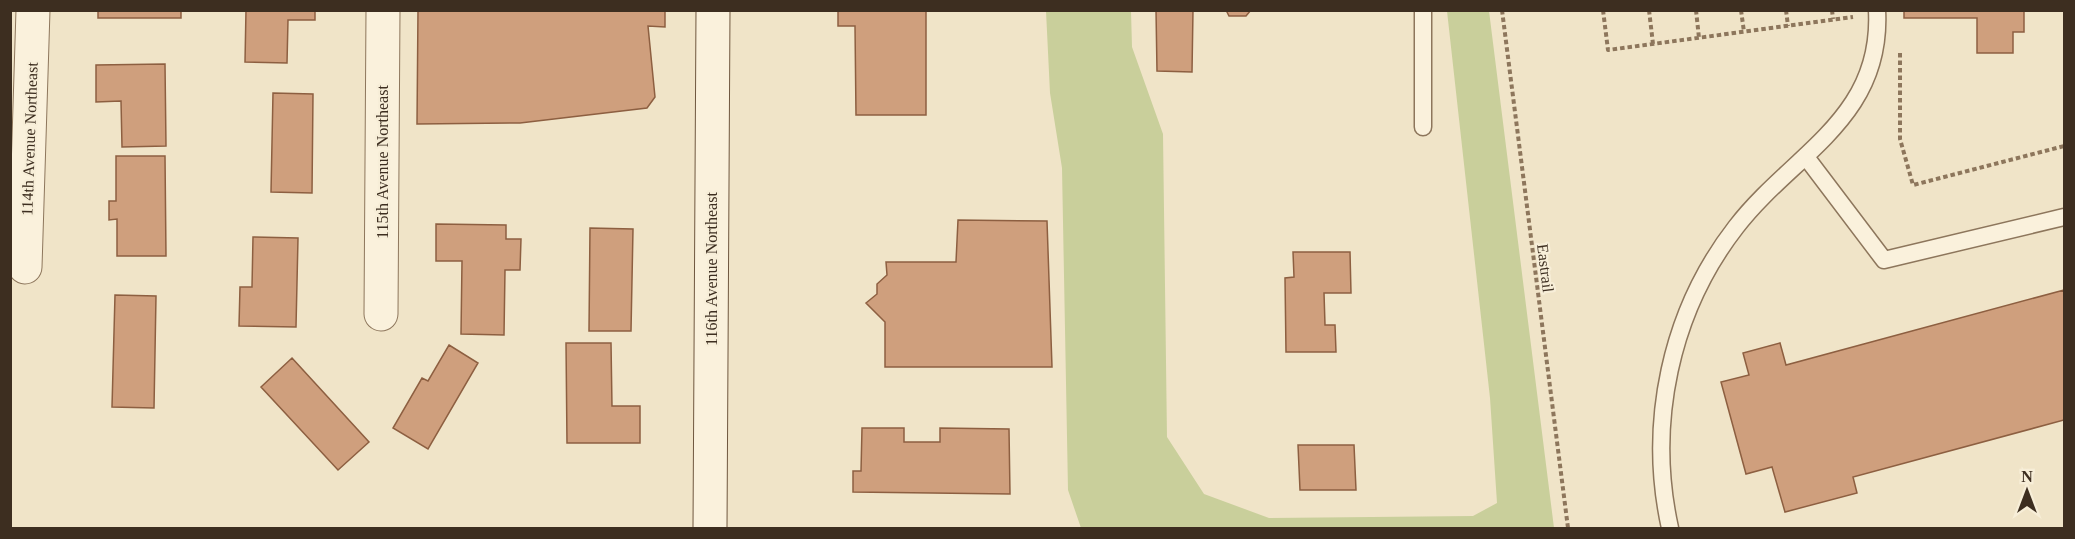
<svg xmlns="http://www.w3.org/2000/svg" width="2075" height="539" font-family="'Times New Roman',serif">
	<style>
		.green { fill: #c9cf9b }
		.building { fill: #cf9f7d; stroke: #8d5f41; stroke-width: 1.5 }
		.lines { fill: none; stroke-linecap: round; stroke-linejoin: round }
		.service-casing { stroke: #8d765c; stroke-width: 19 }
		.minor-casing { stroke: #8d765c; stroke-width: 35 }
		.secondary-casing { stroke: #6f573f; stroke-width: 35 }
		.path { stroke: #8d765c; stroke-width: 4; stroke-dasharray: 4.5 3; stroke-linecap: butt }
		.service { stroke: #faf1dc; stroke-width: 16 }
		.minor { stroke: #faf1dc; stroke-width: 33 }
		.secondary { stroke: #faf1dc; stroke-width: 33 }
		.labels { text-anchor: middle; stroke-width: 4.5; stroke-linejoin: round; paint-order: stroke }
		.street-label { font-size: 16px; fill: #3d2e20; stroke: #f7eed8 }
	</style>
	<rect width="100%" height="100%" fill="#f0e4c8"/>
	<path class="green" d="M1046,11H1131L1132,47L1163,134L1167,437L1204,494L1269,518L1473,516L1497,503L1490,398L1447,11H1489L1554,528H1081L1068,490L1062,168L1050,93Z"/>
	<path class="building" d="M98,10H181V18H98Z
		M246,10H315V20H288L287,63L245,62Z
		M418,10H665V27L648,26L655,97L647,108L520,123L417,124Z
		M838,10H926V115H856L855,26H838Z
		M1156,10H1193L1192,72L1157,71Z
		M1226,10H1251L1246,16H1229Z
		M1904,10H2024V32H2013V53H1977V18H1904Z
		M165,64L166,146L122,147L121,101L96,102V65Z
		M273,93L313,94L312,193L271,192Z
		M116,156H165L166,256H117V219L109,220V201H116Z
		M958,220L1047,221L1052,367H885V322L866,303L877,294V284L887,275L886,262H956Z
		M436,224L506,225V239H521L520,270H505L504,335L461,334L462,261H436Z
		M590,228L633,229L631,331H589Z
		M253,237L298,238L296,327L239,326L240,287H252Z
		M1293,252H1350L1351,293H1324L1325,325H1335L1336,352H1286L1285,278L1294,277Z
		M2064,290V420L1853,477L1857,493L1785,512L1772,467L1746,474L1721,382L1749,375L1743,353L1780,343L1786,365Z
		M115,295L156,296L154,408L112,407Z
		M566,343H611L612,406H640V443H567Z
		M449,345L478,363L428,449L393,428L422,378L428,381Z
		M292,358L369,442L338,470L261,387Z
		M862,428H904V442H940V428L1009,429L1010,494L853,492V471H861Z
		M1298,445H1354L1356,490H1300Z"/>
	<g class="lines">
		<defs>
			<path id="service" d="M1423,10V127
				M1806,157L1884,260L2064,217
				M1670,528C1647,424 1670,312 1736,227C1792,154 1883,119 1877,10"/>
			<path id="minor" d="M25,267L33,10
				M381,314L383,10"/>
			<path id="secondary" d="M710,528L713,10"/>
		</defs>
		<use href="#service" class="service-casing"/>
		<use href="#minor" class="minor-casing"/>
		<use href="#secondary" class="secondary-casing"/>
		<path class="path" d="M1502,10L1568,528
			M1603,10L1608,50L1853,17
			M1649,10L1653,44
			M1696,10L1699,38
			M1741,10L1744,32
			M1786,10L1788,26
			M1832,10L1833,19
			M1900,53V139L1913,185L2064,146"/>
		<use href="#service" class="service"/>
		<use href="#minor" class="minor"/>
		<use href="#secondary" class="secondary"/>
	</g>
	<g class="labels">
		<g class="street-label">
			<text transform="translate(29 139) rotate(-88)" y="6">114th Avenue Northeast</text>
			<text transform="translate(382 162) rotate(-90)" y="6">115th Avenue Northeast</text>
			<text transform="translate(1546 268) rotate(83)" y="6">Eastrail</text>
			<text transform="translate(711 269) rotate(-90)" y="6">116th Avenue Northeast</text>
		</g>
	</g>
	<rect width="2075" height="539" fill="none" stroke="#3d2e20" stroke-width="24"/>
	<g transform="translate(2027 491)" stroke="#f7eed8" stroke-width="4.5" paint-order="stroke">
	<path d="M0-4.5L10 22L0 15L-10 22Z" fill="#3d2e20"/>
	<text y="-9" font-size="16" font-weight="bold" text-anchor="middle" fill="#3d2e20">N</text>
	</g>
</svg>
